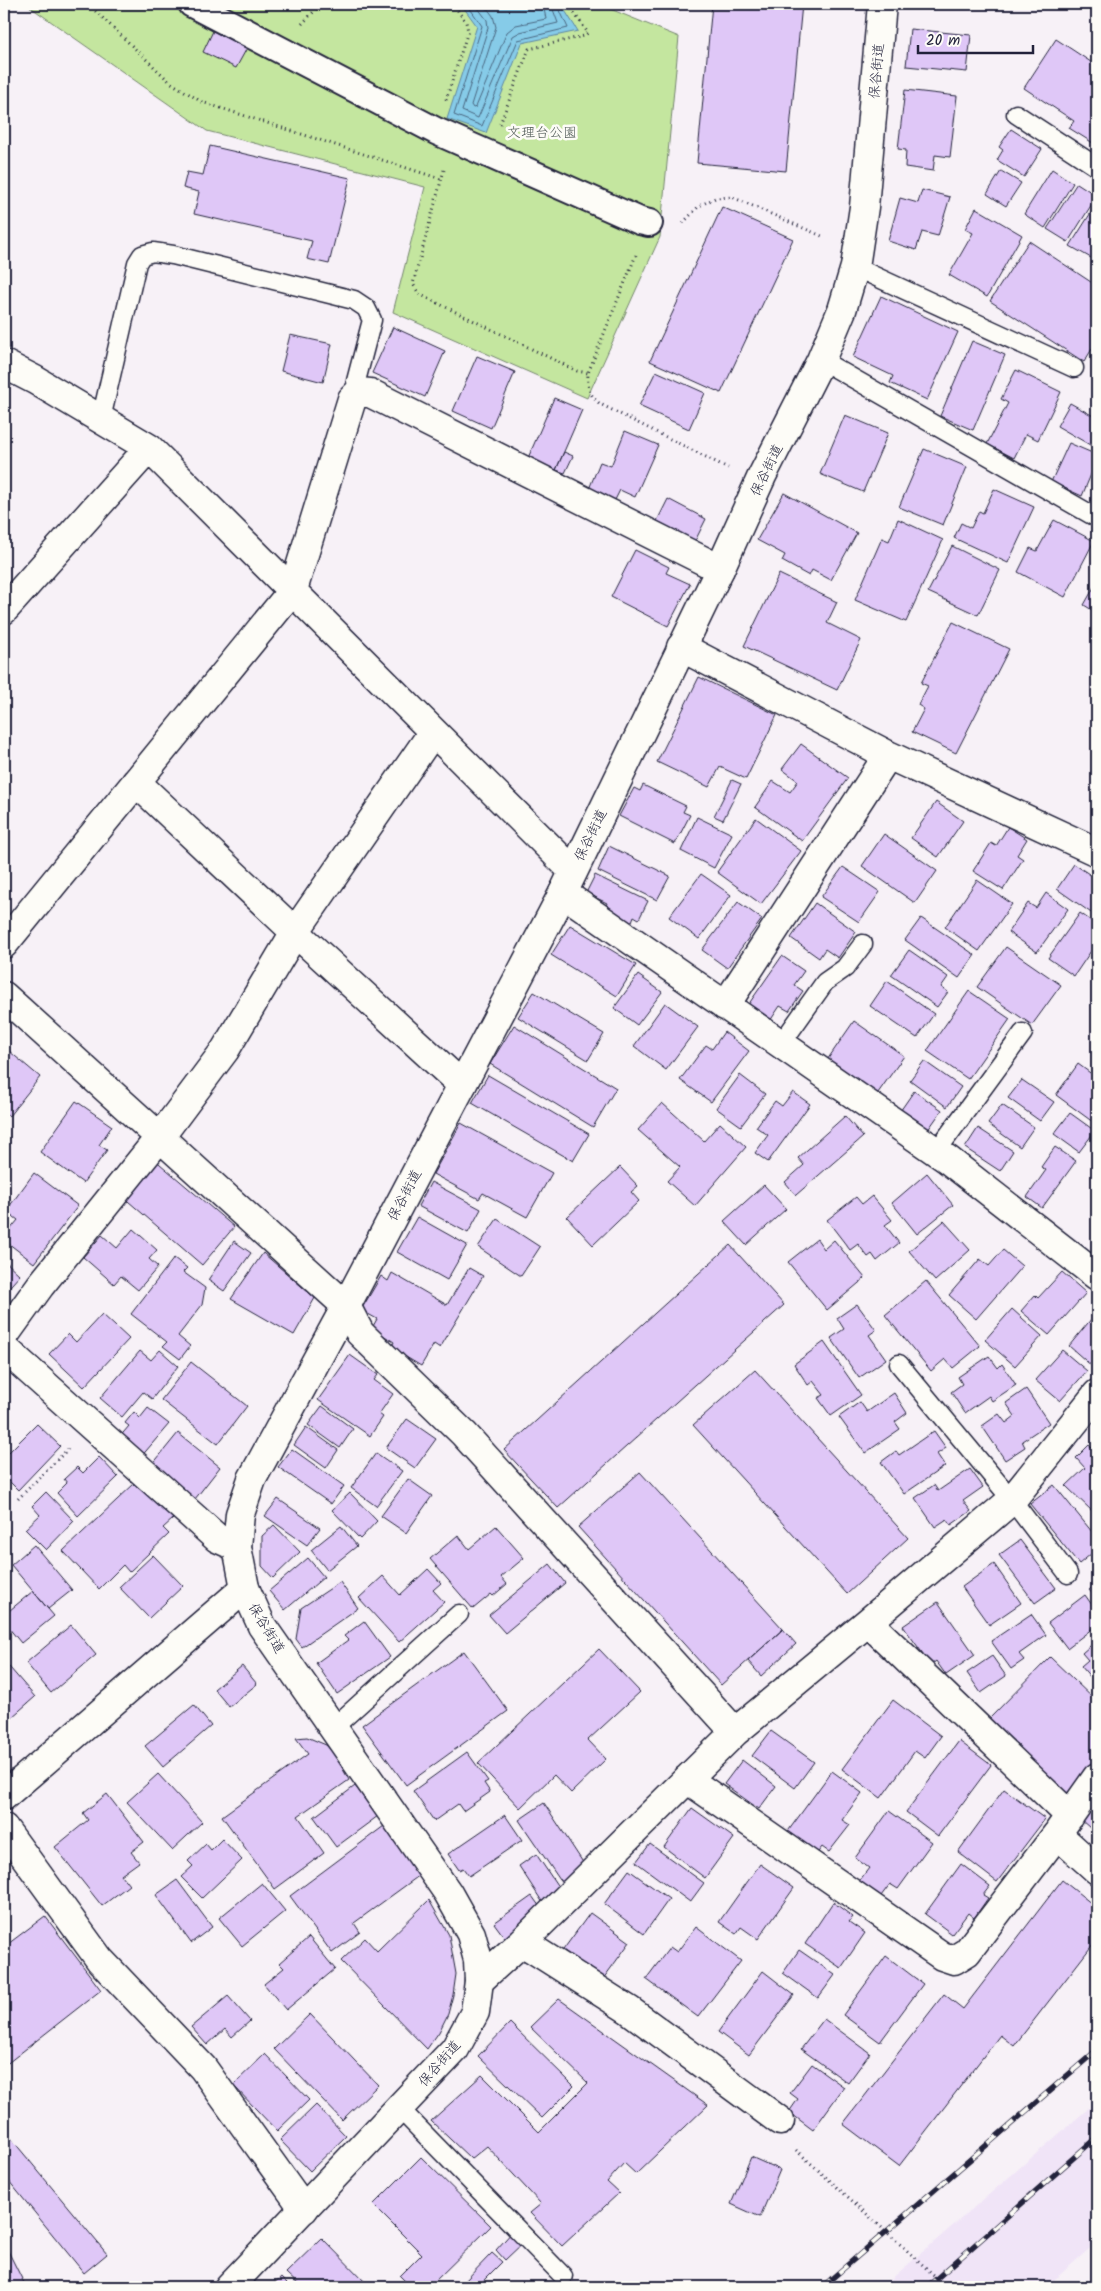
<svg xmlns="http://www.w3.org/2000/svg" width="1101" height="2291" font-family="Kalam,'Klee One',sans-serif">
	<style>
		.built { fill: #f0e4f7 }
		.green { fill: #c4e69f; stroke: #73846d }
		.water { fill: #86cbe8; stroke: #5e87a3 }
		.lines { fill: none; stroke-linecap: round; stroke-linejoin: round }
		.shore { stroke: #4a6680; stroke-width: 1 }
		.building { fill: #dfc7f7; stroke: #22223b }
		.service-casing { stroke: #22223b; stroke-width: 21 }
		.pedestrian-casing { stroke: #22223b; stroke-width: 30 }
		.minor-casing { stroke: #22223b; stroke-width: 31 }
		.secondary-casing { stroke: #22223b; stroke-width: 31 }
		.path { stroke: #22223b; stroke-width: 3; stroke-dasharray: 1 4; stroke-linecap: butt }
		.service { stroke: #fdfcf7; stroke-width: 18 }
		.pedestrian { stroke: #fdfcf7; stroke-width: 26 }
		.minor { stroke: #fdfcf7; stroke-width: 28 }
		.secondary { stroke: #fdfcf7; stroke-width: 28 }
		.rail-casing { stroke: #22223b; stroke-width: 5.5 }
		.rail { stroke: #fdfcf7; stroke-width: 4; stroke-dasharray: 11; stroke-linecap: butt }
		.path-bridge { stroke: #22223b; stroke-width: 3; stroke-dasharray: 1 4; stroke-linecap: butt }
		.labels { text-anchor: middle; stroke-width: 5; stroke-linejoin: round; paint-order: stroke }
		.street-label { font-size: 14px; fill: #22223b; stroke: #fdfcf7 }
		.park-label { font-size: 14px; fill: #535d59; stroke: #fdfcf7 }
	</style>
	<rect width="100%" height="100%" fill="#f7f1f7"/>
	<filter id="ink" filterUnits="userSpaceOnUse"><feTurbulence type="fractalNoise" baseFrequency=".02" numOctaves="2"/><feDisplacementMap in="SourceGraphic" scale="10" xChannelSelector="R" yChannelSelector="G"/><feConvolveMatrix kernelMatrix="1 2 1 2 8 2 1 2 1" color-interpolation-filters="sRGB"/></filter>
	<g filter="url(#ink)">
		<path class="built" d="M1097,2101V2242L1046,2287H882Z"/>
		<path class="green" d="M26,4H598L679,37L660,237L587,398L393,312L425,187L207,131Z"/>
		<path class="water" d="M461,4H557L562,6L578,31L522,43L486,133L447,119L477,26Z"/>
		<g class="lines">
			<path class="shore" d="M467,4L482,26L454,115L482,126L518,40L568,28L557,4
				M475,4L487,20L488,28L462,111L478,118L513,36L520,32L558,23L551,4
				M484,4L493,16L496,27L471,105L473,108L476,107L507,32L516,25L546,19L543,4"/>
		</g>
		<path class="building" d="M712,4H802L786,171L697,163Z
			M910,29L971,35L967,72L906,66Z
			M213,31L247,48L236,68L203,52Z
			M1056,39L1097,66V136L1093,143L1069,128L1074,121L1024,88Z
			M905,90L957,96L950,157L935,155L933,171L905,167L906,150L898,149Z
			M1011,129L1042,149L1024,177L997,160L1003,150L999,147Z
			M210,146L350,178L329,264L307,259L312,241L194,214L199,192L183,188L187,172L203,175Z
			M1052,169L1073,183L1045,228L1024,214Z
			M1001,171L1021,183L1006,206L987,194Z
			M1077,183L1097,196L1068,242L1047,229Z
			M922,190L950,197L938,236L922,232L916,250L888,241L900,198L918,203Z
			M1097,203V248L1091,258L1070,246Z
			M722,207L793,239L721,393L650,361Z
			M976,208L1022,235L987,297L949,275L973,233L965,229Z
			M1029,241L1097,286V341L1084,362L990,301Z
			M881,296L958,332L927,400L890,383L893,376L853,357Z
			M393,327L445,351L425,397L372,373Z
			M290,335L332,344L323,382L281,371Z
			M972,341L1005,355L973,430L940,416Z
			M477,356L515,372L491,428L453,411Z
			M1016,370L1061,392L1038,440L1026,434L1014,458L987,444L1008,403L1001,399Z
			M656,371L705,393L689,429L639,406Z
			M554,398L582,410L556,470L528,458Z
			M1070,403L1097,418V449L1057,426Z
			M845,415L888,433L863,492L820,474Z
			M625,431L658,445L635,497L620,490L615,500L589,489L600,462L611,466Z
			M1069,443L1097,455V460L1082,496L1051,482Z
			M924,449L967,467L943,525L899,507Z
			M564,452L573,456L565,473L556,470Z
			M994,489L1034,507L1008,563L954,538L961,523L971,528L979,511L983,513Z
			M784,493L857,533L831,580L812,570L809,576L782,561L785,555L757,540Z
			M668,499L706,519L695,541L657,521Z
			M898,519L943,540L906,622L855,600L882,538L889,541Z
			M1054,520L1094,541L1065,597L1018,572L1030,548L1037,551Z
			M952,546L1000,570L978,615L928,592Z
			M635,550L669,567L666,573L690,584L668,626L611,597Z
			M779,574L837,602L827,623L861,640L837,690L744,646Z
			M1097,582V613L1084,605Z
			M953,622L1009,649L956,753L912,732L924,709L918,705L928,686L921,683Z
			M699,677L777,715L746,779L720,767L709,787L657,762Z
			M801,744L848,778L802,841L755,807L773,781L790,792L798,781L782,769Z
			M732,780L741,784L723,820L714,816Z
			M643,785L686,806L683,812L690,815L675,844L619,816L634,788L640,791Z
			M936,802L963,821L938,857L911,838Z
			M697,817L732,834L714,868L681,851Z
			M756,818L801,851L761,904L717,872Z
			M1008,827L1027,839L1017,855L1023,859L1003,890L973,871L991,843L996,846Z
			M884,834L937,871L915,903L862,866Z
			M609,846L670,876L657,900L598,871Z
			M1074,864L1095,878L1097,875V917L1057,889Z
			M843,867L880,892L859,922L821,897Z
			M701,874L731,895L699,939L669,917Z
			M595,875L648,901L639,919L634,916L631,924L604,910L607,903L586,893Z
			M977,880L1012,904L979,951L945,927Z
			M1046,893L1068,909L1037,952L1008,932L1028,903L1036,908Z
			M738,902L762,919L727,968L702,950Z
			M815,903L856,932L838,958L825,949L819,958L791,938Z
			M1080,913L1097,925V942L1074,976L1048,958Z
			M921,918L975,955L959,978L905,940Z
			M570,925L636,965L617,996L551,955Z
			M1006,947L1061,985L1032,1025L977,987Z
			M909,950L948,977L941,987L948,992L937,1007L891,975Z
			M782,956L804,971L794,985L803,991L789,1011L780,1006L770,1021L748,1005Z
			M638,975L662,992L637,1025L614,1008Z
			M887,981L934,1014L917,1038L870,1006Z
			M969,991L1010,1019L968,1079L927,1051Z
			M534,992L604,1034L588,1060L518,1017Z
			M665,1003L698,1027L666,1070L634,1046Z
			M854,1021L904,1056L873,1100L823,1066Z
			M514,1025L616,1088L593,1127L490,1064Z
			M724,1032L749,1051L711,1102L680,1080L706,1045L712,1049Z
			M9,1051L40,1077L9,1116L4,1112V1058Z
			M924,1061L961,1087L947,1107L910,1080Z
			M1078,1064L1097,1078V1125L1056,1095Z
			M488,1075L589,1134L573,1161L472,1103Z
			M740,1075L765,1094L741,1126L716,1108Z
			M1022,1080L1054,1102L1040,1121L1008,1098Z
			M914,1091L942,1110L923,1137L896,1117Z
			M793,1092L810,1104L768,1162L755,1153L768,1135L756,1127L775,1101L782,1106Z
			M76,1101L112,1126L99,1145L107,1150L83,1183L40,1152Z
			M662,1103L704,1141L720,1123L746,1147L695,1206L667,1181L680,1167L638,1130Z
			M1002,1105L1034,1127L1020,1147L988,1124Z
			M1070,1113L1095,1131L1079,1152L1054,1134Z
			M845,1116L863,1137L796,1195L785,1182L804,1165L798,1158Z
			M461,1123L552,1173L527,1217L483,1193L479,1199L433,1174Z
			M978,1128L1013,1151L1000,1171L965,1148Z
			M1055,1147L1076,1161L1042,1208L1027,1197L1046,1170L1041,1167Z
			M153,1158L234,1227L202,1265L121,1195Z
			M620,1167L638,1186L631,1192L639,1201L593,1245L567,1217Z
			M34,1173L78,1206L34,1263L4,1240V1237L18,1220L6,1211Z
			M927,1173L953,1205L917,1234L892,1203Z
			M431,1182L481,1209L468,1233L418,1206Z
			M764,1185L786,1209L746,1245L724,1221Z
			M872,1196L892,1220L885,1225L899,1243L877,1261L872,1254L868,1257L858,1244L850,1250L827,1220L856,1197L862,1204Z
			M417,1217L467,1245L447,1280L397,1252Z
			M497,1219L540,1247L521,1276L478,1247Z
			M944,1221L970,1250L935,1281L909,1251Z
			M133,1229L157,1250L149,1259L158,1267L138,1290L121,1276L114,1284L83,1257L102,1235L117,1248Z
			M817,1239L824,1249L834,1240L865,1278L827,1310L788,1262Z
			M234,1241L251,1253L224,1291L208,1280Z
			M730,1245L784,1305L558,1508L504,1450Z
			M1003,1250L1022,1266L976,1319L949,1295L980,1259L989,1266Z
			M263,1253L315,1298L294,1335L231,1299Z
			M174,1258L187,1268L183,1272L205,1288L202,1305L178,1336L190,1346L180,1359L163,1346L167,1342L131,1314Z
			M4,1260L20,1275L4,1293Z
			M469,1268L483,1276L440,1348L434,1344L421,1366L391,1348L394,1342L372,1328L377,1319L361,1310L381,1276L388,1281L392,1273L447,1305Z
			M1062,1272L1086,1293L1049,1335L1021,1311L1035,1295L1038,1298Z
			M926,1281L980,1346L953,1368L945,1359L931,1371L885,1315Z
			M857,1304L876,1330L869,1335L886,1359L859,1378L831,1338L844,1329L837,1318Z
			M1012,1309L1042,1336L1015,1366L985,1340Z
			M1097,1312V1365L1094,1368L1069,1346Z
			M102,1314L129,1339L84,1387L49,1354L68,1334L76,1342Z
			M824,1342L861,1395L831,1416L818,1398L824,1395L813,1381L808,1385L794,1364Z
			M160,1350L178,1366L152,1399L143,1392L122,1417L100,1398L140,1351L151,1360Z
			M1062,1350L1087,1371L1060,1401L1035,1380Z
			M350,1355L378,1375L374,1380L393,1394L379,1414L383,1417L370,1436L318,1400Z
			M989,1356L998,1368L1002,1364L1016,1385L992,1401L989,1396L965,1413L951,1392L962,1384L958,1377Z
			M191,1362L247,1406L218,1444L161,1400Z
			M755,1370L908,1538L847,1594L693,1425Z
			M1026,1389L1049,1423L1022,1441L1025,1447L1005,1460L982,1426L999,1414L1006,1423L1015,1416L1006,1403Z
			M894,1393L907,1413L895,1422L900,1429L865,1453L839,1417L860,1402L867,1412Z
			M322,1406L353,1429L340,1448L308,1425Z
			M148,1408L169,1424L140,1458L118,1439L129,1426L125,1423L134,1412L140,1418Z
			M407,1419L436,1439L415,1468L386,1448Z
			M37,1424L60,1446L18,1490L4,1476V1457Z
			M306,1427L338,1450L326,1468L294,1445Z
			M934,1431L946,1448L937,1454L945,1466L904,1494L881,1462L896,1451L899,1455Z
			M178,1433L220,1467L195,1499L152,1465Z
			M4,1434L9,1439L4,1445Z
			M1089,1445L1097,1453V1507L1093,1512L1066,1486L1085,1468L1076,1458Z
			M292,1449L344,1486L331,1504L278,1467Z
			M376,1453L402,1471L376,1506L351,1488Z
			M99,1457L118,1477L78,1516L57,1493L67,1483L64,1479L77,1467L83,1473Z
			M970,1469L983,1487L963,1501L971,1511L951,1525L947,1519L935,1527L915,1498L934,1485L938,1491Z
			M640,1472L783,1629L721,1685L578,1527Z
			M408,1479L432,1496L406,1533L381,1516Z
			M135,1483L143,1491L147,1487L168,1509L165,1511L173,1519L163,1528L169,1534L129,1572L123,1565L99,1589L63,1551Z
			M1054,1485L1097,1538V1549L1079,1564L1030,1504Z
			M46,1492L74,1521L46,1550L25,1529L40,1515L32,1506Z
			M350,1493L377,1521L360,1539L332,1510Z
			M278,1499L320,1528L307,1545L265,1516Z
			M274,1525L300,1552L273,1578L262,1566V1536Z
			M341,1526L357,1546L327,1570L311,1550Z
			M496,1526L524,1558L501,1577L507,1584L493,1596L491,1594L473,1609L430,1559L458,1535L469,1549Z
			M1020,1540L1056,1588L1035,1603L999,1555Z
			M34,1545L72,1590L48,1609L11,1565Z
			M153,1555L183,1586L149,1618L119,1587Z
			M308,1558L324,1577L285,1610L269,1591Z
			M550,1564L565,1583L505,1633L489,1615Z
			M994,1564L1021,1603L989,1625L962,1587Z
			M428,1569L441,1583L433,1590L444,1602L399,1642L359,1598L383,1576L400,1595Z
			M340,1582L358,1608L302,1647L296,1639L301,1608Z
			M1097,1583V1599L1089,1590Z
			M33,1591L54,1616L21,1643L4,1622V1615Z
			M1085,1595L1097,1612V1625L1067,1648L1048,1623Z
			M938,1602L975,1655L946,1675L936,1661L931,1665L903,1626Z
			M1031,1614L1046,1635L1019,1654L1024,1660L1011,1669L991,1641Z
			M364,1621L390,1657L337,1694L316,1663L348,1640L344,1636Z
			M71,1625L96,1655L51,1693L26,1663Z
			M783,1629L796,1644L761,1676L748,1661Z
			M1097,1640V1685L1081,1666L1088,1660L1082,1653Z
			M599,1649L640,1692L588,1740L606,1759L571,1793L554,1775L520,1808L478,1763Z
			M464,1651L508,1711L406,1785L362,1725Z
			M992,1656L1006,1676L981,1693L967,1673Z
			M1050,1657L1097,1702V1762L1066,1794L989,1719Z
			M4,1661L35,1697L4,1724Z
			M242,1666L257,1684L229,1707L214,1689Z
			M893,1700L941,1736L925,1758L915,1751L881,1798L842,1769Z
			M194,1705L211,1726L163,1767L145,1746Z
			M771,1731L814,1762L795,1788L752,1756Z
			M307,1737L326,1745L335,1755L349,1780L298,1816L324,1853L275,1889L222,1816L308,1754L296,1738Z
			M959,1741L991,1765L938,1836L906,1812Z
			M467,1752L488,1781L484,1783L490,1792L463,1811L458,1804L434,1821L413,1791Z
			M742,1760L776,1786L759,1809L724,1784Z
			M832,1771L862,1793L842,1820L850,1825L829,1852L822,1847L815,1856L786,1834Z
			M158,1774L202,1822L172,1850L127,1802Z
			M355,1786L378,1816L336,1847L314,1817Z
			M1004,1789L1045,1819L997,1882L958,1852Z
			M107,1794L144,1842L131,1852L139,1862L121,1875L129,1885L102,1906L55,1847L88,1820L83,1813Z
			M544,1803L586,1867L562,1883L519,1820Z
			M1097,1805V1834L1082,1821Z
			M692,1808L734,1838L705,1878L664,1847Z
			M889,1811L932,1842L898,1889L890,1884L878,1900L857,1884L869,1868L855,1858Z
			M505,1815L522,1840L469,1876L463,1868L459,1870L448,1854Z
			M384,1826L420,1875L354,1923L360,1932L332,1953L290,1896Z
			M222,1839L242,1860L202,1898L181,1877L193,1866L188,1861L206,1844L211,1850Z
			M650,1844L704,1883L690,1902L636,1862Z
			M536,1854L563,1894L545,1906L519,1866Z
			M760,1864L794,1888L758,1939L741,1927L736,1934L719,1922Z
			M961,1864L990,1886L983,1895L988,1898L974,1918L968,1913L952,1934L925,1914Z
			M629,1870L669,1899L644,1934L604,1904Z
			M177,1880L212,1927L191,1943L156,1895Z
			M1062,1880L1097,1908V1939L1014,2046L1000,2035L899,2166L843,2124L944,1994L963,2009Z
			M262,1883L285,1911L242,1946L219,1918Z
			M532,1896L545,1914L508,1942L494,1923Z
			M429,1900L449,1935L456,1974L453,1995L448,2014L439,2032L427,2049L341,1961L365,1938L377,1951Z
			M833,1902L853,1917L849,1922L865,1933L841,1968L805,1944Z
			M590,1913L630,1942L603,1979L563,1950Z
			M45,1916L101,1990L4,2066V1947Z
			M696,1927L741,1961L698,2017L646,1979L670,1947L677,1952Z
			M309,1937L335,1969L286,2010L264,1984L284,1968L279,1963Z
			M799,1950L835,1975L818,1998L783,1973Z
			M886,1956L923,1984L880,2042L843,2015Z
			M763,1971L794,1995L749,2055L718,2032Z
			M228,1996L250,2021L232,2037L225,2029L207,2045L191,2027Z
			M559,1999L708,2105L636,2174L624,2163L607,2182L619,2193L562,2246L530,2213L541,2204L487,2146L471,2159L431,2121L482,2075L539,2132L588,2083L530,2027Z
			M310,2014L378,2085L342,2120L274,2049Z
			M824,2019L870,2053L848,2083L801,2049Z
			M510,2023L574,2086L542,2118L478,2056Z
			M265,2054L309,2100L277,2131L233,2085Z
			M812,2064L844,2087L813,2130L789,2112L798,2099L790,2093Z
			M316,2105L346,2136L310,2171L280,2140Z
			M4,2130L107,2254L84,2273L4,2175Z
			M421,2157L491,2226L429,2287H411L400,2276L422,2254L373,2205Z
			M751,2157L780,2170L760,2217L731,2204Z
			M513,2231L524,2242L505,2260L496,2250Z
			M322,2238L370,2287H301L286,2273Z
			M4,2243L26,2287H4Z
			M492,2253L502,2262L477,2287H469L464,2282Z
			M281,2278L290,2287H271Z"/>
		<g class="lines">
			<defs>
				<path id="service" d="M1016,114L1097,167
					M855,267L1074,368
					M821,360L1097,518
					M101,419L137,263L142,255L153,252L173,255L354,300L366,308L372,320L356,381L359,392
					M781,1044L825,982L845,968L863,944
					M936,1152L1023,1033
					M899,1364L1012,1500L1068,1574
					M333,1728L459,1614
					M399,2108L563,2276"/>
				<path id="pedestrian" d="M192,4L436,131L640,221L649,223"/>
				<path id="minor" d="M4,364L35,380L149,448L573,871
					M4,610L149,448
					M681,647L888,755L1097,852
					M136,782L295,932L462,1085
					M563,893L947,1159L1097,1276
					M4,944L293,590L352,399L359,392L370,393L720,569
					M4,996L346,1306L360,1333L464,1434L735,1732
					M725,1006L888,755
					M4,1336L40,1286L160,1137L225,1050L295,932L433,732
					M4,1348L217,1538L237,1547
					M868,1622L1070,1816
					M687,1779L942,1956L954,1960L967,1952L1057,1834L1097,1870
					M4,1796L245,1588
					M4,1828L100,1960L203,2068L304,2209
					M1059,1831L1097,1777
					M522,1942L629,2010L780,2121
					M479,1981L522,1942L735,1732L868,1622L1012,1500L1097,1394"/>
				<path id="secondary" d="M229,2287L455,2049L475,2012L479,1981L478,1960L471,1934L448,1893L262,1626L245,1588L237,1547L240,1514L252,1479L346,1306L563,893L720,569L762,476L821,360L842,310L855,267L864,207L882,4"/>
			</defs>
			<use href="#service" class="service-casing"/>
			<use href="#pedestrian" class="pedestrian-casing"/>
			<use href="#minor" class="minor-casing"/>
			<use href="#secondary" class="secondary-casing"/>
			<path class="path" d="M88,4L170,82L202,102L441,179
				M302,24L321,4
				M446,100L468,31L466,22L453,4
				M500,124L529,49L584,36L588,33L568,4
				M444,170L413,284L419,294L577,371L588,373
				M683,223L699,206L715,198L732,197L824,237
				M636,255L588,373C587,387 589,395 600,404L728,468
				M18,1499L68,1449
				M796,2150L870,2217"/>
			<use href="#service" class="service"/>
			<use href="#pedestrian" class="pedestrian"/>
			<use href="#minor" class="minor"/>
			<use href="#secondary" class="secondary"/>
			<defs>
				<path id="rail" d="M822,2287L1097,2050
					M927,2287L1097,2137"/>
			</defs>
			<use href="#rail" class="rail-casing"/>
			<use href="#rail" class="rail"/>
			<path class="path-bridge" d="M870,2217L947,2287"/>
		</g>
	</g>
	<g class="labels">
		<g class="street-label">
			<text transform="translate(876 71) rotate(-85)" y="5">保谷街道</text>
			<text transform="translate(766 470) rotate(-64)" y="5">保谷街道</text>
			<text transform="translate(590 835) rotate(-64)" y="5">保谷街道</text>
			<text transform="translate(404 1195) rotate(-62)" y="5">保谷街道</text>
			<text transform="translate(267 1628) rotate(59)" y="5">保谷街道</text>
			<text transform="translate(439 2063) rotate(-49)" y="5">保谷街道</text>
		</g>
		<g class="park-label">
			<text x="542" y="137">文理台公園</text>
		</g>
	</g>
	<rect width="1101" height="2291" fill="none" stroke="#fdfcf7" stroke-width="20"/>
	<rect x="10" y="10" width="1081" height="2271" fill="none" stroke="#22223b" stroke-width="2" filter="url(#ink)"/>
	<path d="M918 45v8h115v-8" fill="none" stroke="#22223b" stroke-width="2.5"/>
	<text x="926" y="45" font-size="15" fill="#22223b" stroke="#fdfcf7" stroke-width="4" paint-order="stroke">20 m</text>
</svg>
